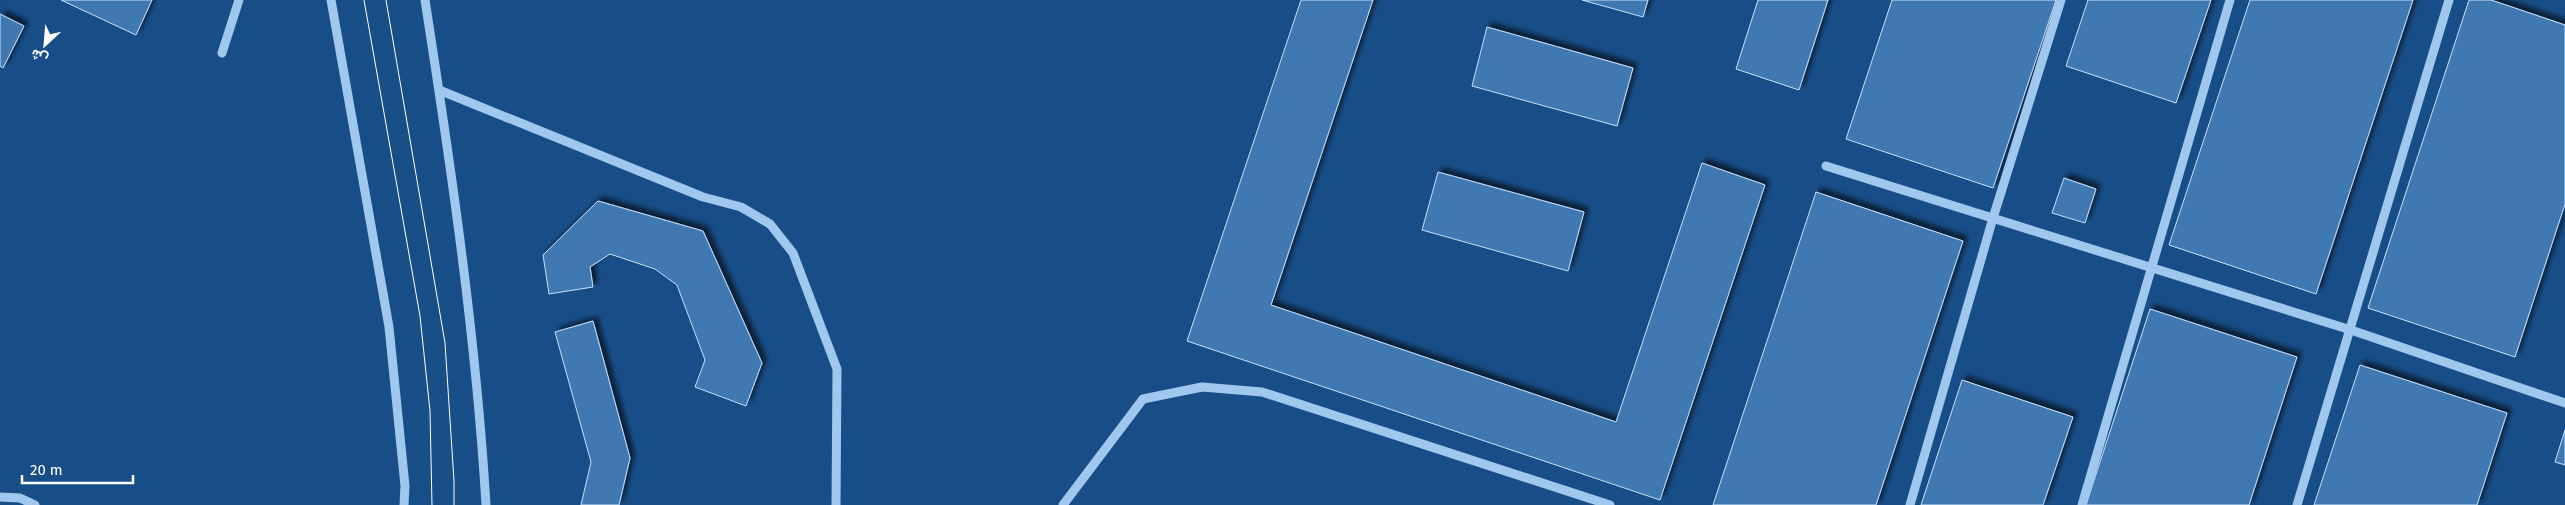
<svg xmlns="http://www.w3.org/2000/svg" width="2565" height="505" viewBox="0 0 2565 505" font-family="'Fira Sans',Vazirmatn,sans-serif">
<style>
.building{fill:#4178b2;stroke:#c6e0fa;filter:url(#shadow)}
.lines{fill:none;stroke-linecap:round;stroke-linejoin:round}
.minor{stroke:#a0c7ed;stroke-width:9}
.tram{stroke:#fff;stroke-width:1}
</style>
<defs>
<filter id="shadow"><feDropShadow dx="4.5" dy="-4.5" stdDeviation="2.5" flood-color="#0009"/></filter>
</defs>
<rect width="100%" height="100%" fill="#184e88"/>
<path class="building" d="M 61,0 L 152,0 L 136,35 Z
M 1301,0 L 1373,0 L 1271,305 L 1616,422 L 1702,163 L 1765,185 L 1660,500 L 1187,341 Z
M 1582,0 L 1648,0 L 1643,17 Z
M 1758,0 L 1828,0 L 1799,90 L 1736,69 Z
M 1892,0 L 2056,0 L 1993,188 L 1846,139 Z
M 2088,0 L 2211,0 L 2176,103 L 2066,66 Z
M 2250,0 L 2413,0 L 2316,294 L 2169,245 Z
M 2469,0 L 2491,0 L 2565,25 L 2565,204 L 2515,357 L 2368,308 Z
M 0,14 L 24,26 L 3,68 L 0,66 Z
M 1487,27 L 1633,68 L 1617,126 L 1472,86 Z
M 1438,172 L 1584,212 L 1568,271 L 1422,230 Z
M 2064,178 L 2096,189 L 2085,223 L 2052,213 Z
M 1816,192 L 1963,241 L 1876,505 L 1713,505 Z
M 598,201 L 703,231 L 762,363 L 746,406 L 695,387 L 705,360 L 677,285 L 655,269 L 610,254 L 590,267 L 593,287 L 549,294 L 543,255 Z
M 2150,309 L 2297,357 L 2249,505 L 2086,505 Z
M 593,321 L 630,458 L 619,505 L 581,505 L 591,462 L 555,332 Z
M 2360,365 L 2507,413 L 2477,505 L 2314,505 Z
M 1962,380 L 2073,417 L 2043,505 L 1921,505 Z
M 2565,430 L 2565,465 L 2555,462 Z"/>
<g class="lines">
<path class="minor" d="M 331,0 L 389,327 L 405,486 L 404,505
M 425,0 C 451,167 476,336 486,505
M 222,53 L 239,0
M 439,90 L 703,197 L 741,207 L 770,224 L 793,253 L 837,369 L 836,505
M 1826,166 L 2351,330 L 2565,403
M 0,497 L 20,498 L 35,505
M 1063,505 L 1143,399 L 1202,387 L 1262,392 L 1610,505
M 1910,505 L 1993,218 L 2061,0
M 2082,505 L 2230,0
M 2297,505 L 2449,0"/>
<path class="tram" d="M 364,0 L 420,316 L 430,411 L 432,505
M 386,0 L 445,343 L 454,481 L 454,505"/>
</g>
<g transform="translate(45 45) rotate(206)" stroke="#184e88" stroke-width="4" paint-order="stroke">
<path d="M0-4L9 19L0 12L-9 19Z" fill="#ffffff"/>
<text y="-8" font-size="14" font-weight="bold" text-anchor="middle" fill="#ffffff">ش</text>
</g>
<path d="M22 475v8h111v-8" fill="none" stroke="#ffffff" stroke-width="2.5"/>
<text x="30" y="475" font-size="15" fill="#ffffff" stroke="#184e88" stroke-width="4" paint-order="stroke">20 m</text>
</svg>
